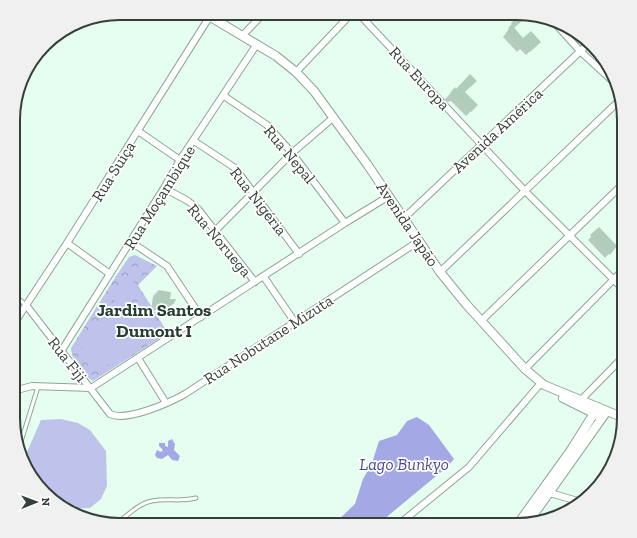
<svg xmlns="http://www.w3.org/2000/svg" width="637" height="538" viewBox="0 0 637 538" font-family="'Zilla Slab',serif">
<style>
.park{fill:url(#park-crowns)}
.pitch{fill:#bfc3eb}
.water{fill:#a4a8e4}
.shadow{fill:#0003}
.building{fill:#b0cdbb}
.lines{fill:none;stroke-linecap:round;stroke-linejoin:round}
.lane-casing{stroke:#8ba796;stroke-width:5}
.street-casing{stroke:#8ba796;stroke-width:8}
.secondary-casing{stroke:#8ba796;stroke-width:10}
.lane{stroke:#fff;stroke-width:3}
.street{stroke:#fff;stroke-width:6}
.secondary{stroke:#fff;stroke-width:8}
.labels{text-anchor:middle;stroke-width:3.5;stroke-linejoin:round;paint-order:stroke}
.street-label{font-size:16px;fill:#344038;stroke:#fff}
.water-label{font-size:17px;font-style:italic;fill:#4b4993;stroke:#fff}
.quarter-label{font-size:18px;font-weight:bold;fill:#243d2f;stroke:#fff}
.rim{fill:none;stroke:#344038;stroke-width:2}
</style>
<defs>
<pattern id="park-crowns" width="20" height="18" patternUnits="userSpaceOnUse"><rect width="20" height="18" fill="#bfc3eb"/><path d="M2 6a3 3 0 1 1 6 0M12 15a3 3 0 1 1 6 0" fill="none" stroke="#9ca0bf"/></pattern>
</defs>
<rect width="100%" height="100%" fill="#e6feef"/>
<path class="park" d="M 135,255 L 157,266 L 138,285 L 168,333 L 93,381 C 84,376 71,359 71,348 L 116,276 L 129,257 Z"/>
<path class="pitch" d="M 132,279 L 139,294 L 119,308 L 109,292 Z
M 142,298 L 162,330 L 96,372 L 78,339 Z
M 61,419 L 78,423 L 90,430 L 106,451 L 107,486 L 101,499 L 90,508 L 67,509 L 44,494 L 23,461 L 41,420 Z"/>
<path class="water" d="M 417,417 L 429,425 L 454,459 L 447,467 L 377,525 L 333,525 L 355,504 L 363,479 L 372,463 L 379,441 L 397,435 L 407,421 Z
M 172,439 L 175,444 L 174,450 L 180,456 L 178,461 L 172,460 L 168,455 L 162,459 L 157,458 L 155,455 L 157,450 L 161,452 L 163,450 L 159,446 L 159,443 L 165,443 L 165,446 L 168,447 L 168,441 Z"/>
<path class="shadow" d="M 518,17 L 513,28 L 523,40 L 539,42 L 526,55 L 520,49 L 517,52 L 503,37 L 509,29 L 508,28 Z
M 455,89 L 471,111 L 466,116 L 451,101 L 447,102 L 445,99 Z
M 599,228 L 616,246 L 605,258 L 588,240 Z
M 158,291 L 173,304 L 168,309 L 165,308 L 162,311 L 151,310 L 153,296 Z"/>
<path class="building" d="M 518,16 L 523,20 L 514,28 L 511,23 Z
M 512,25 L 523,38 L 531,31 L 541,42 L 530,52 L 524,46 L 521,49 L 506,33 Z
M 470,74 L 477,81 L 465,92 L 478,105 L 471,112 L 456,97 L 451,96 L 450,93 L 455,87 L 456,89 Z
M 599,227 L 617,246 L 610,255 L 590,235 Z
M 158,290 L 171,292 L 170,299 L 176,299 L 174,304 L 169,303 L 168,307 L 155,305 Z"/>
<g class="lines">
<g class="lane-casing">
<path id="lane" d="M 14,295 L 26,305
M 19,448 L 38,387
M 116,524 C 127,516 139,503 152,501 C 167,498 181,502 196,498"/>
</g>
<g class="street-casing">
<path id="street" d="M 358,13 L 525,191 L 624,290
M 553,21 L 580,51 L 617,85
M 243,35 L 264,13
M 296,72 L 352,13
M 224,96 L 267,125 L 292,153 L 345,223
M 138,131 L 180,160
M 194,141 L 235,168 L 299,254
M 164,188 L 188,201 L 198,209 L 255,282
M 404,218 L 590,42
M 215,231 L 292,153 L 334,117
M 131,242 L 167,266 L 201,317
M 67,243 L 110,274
M 440,272 L 621,99
M 264,277 L 294,321
M 26,305 L 110,414 C 126,422 169,403 185,394 L 419,241
M 481,321 L 624,183
M 13,325 L 67,243 L 210,16
M 62,350 L 164,188 L 180,160 L 257,44
M 138,358 L 166,403
M 525,369 L 624,269
M 91,388 L 345,223 L 389,196
M 13,391 L 32,386 L 91,388
M 581,400 L 624,356
M 550,493 L 581,502
M 398,525 L 469,467 L 541,383"/>
</g>
<g class="secondary-casing">
<path id="secondary" d="M 204,13 L 276,56 L 296,72 L 314,91 L 367,164 L 440,272 L 466,304 L 525,369 L 544,385 L 624,418
M 563,398 L 599,416
M 527,524 L 607,411
M 517,525 L 571,450 L 598,407"/>
</g>
<use href="#lane" class="lane"/>
<use href="#street" class="street"/>
<use href="#secondary" class="secondary"/>
</g>
<g class="labels">
<g class="street-label">
<text transform="translate(420 78) rotate(47)" y="6">Rua Europa</text>
<text transform="translate(497 130) rotate(-43)" y="6">Avenida América</text>
<text transform="translate(290 154) rotate(50)" y="6">Rua Nepal</text>
<text transform="translate(113 171) rotate(-58)" y="6">Rua Suiça</text>
<text transform="translate(159 197) rotate(-58)" y="6">Rua Moçambique</text>
<text transform="translate(259 201) rotate(52)" y="6">Rua Nigéria</text>
<text transform="translate(408 224) rotate(56)" y="6">Avenida Japão</text>
<text transform="translate(220 240) rotate(50)" y="6">Rua Noruega</text>
<text transform="translate(268 339) rotate(-33)" y="6">Rua Nobutane Mizuta</text>
<text transform="translate(68 359) rotate(52)" y="6">Rua Fiji</text>
</g>
<g class="water-label">
<text x="404" y="470">Lago Bunkyo</text>
</g>
<g class="quarter-label">
<text x="154" y="316">Jardim Santos<tspan x="154" dy="21">Dumont I</tspan></text>
</g>
</g>
<path d="M0 0H637V538H0ZM120 20H517A100 100 0 0 1 617 120V418A100 100 0 0 1 517 518H120A100 100 0 0 1 20 418V120A100 100 0 0 1 120 20Z" fill="#eff0ef" fill-rule="evenodd"/>
<path class="rim" d="M120 20H517A100 100 0 0 1 617 120V418A100 100 0 0 1 517 518H120A100 100 0 0 1 20 418V120A100 100 0 0 1 120 20Z"/>
<g transform="translate(36 502) rotate(89)" stroke="#ffffff" stroke-width="3" paint-order="stroke">
<path d="M0-3L7 15L0 10L-7 15Z" fill="#344038"/>
<text y="-6" font-size="11" font-weight="bold" text-anchor="middle" fill="#344038">N</text>
</g>
</svg>
